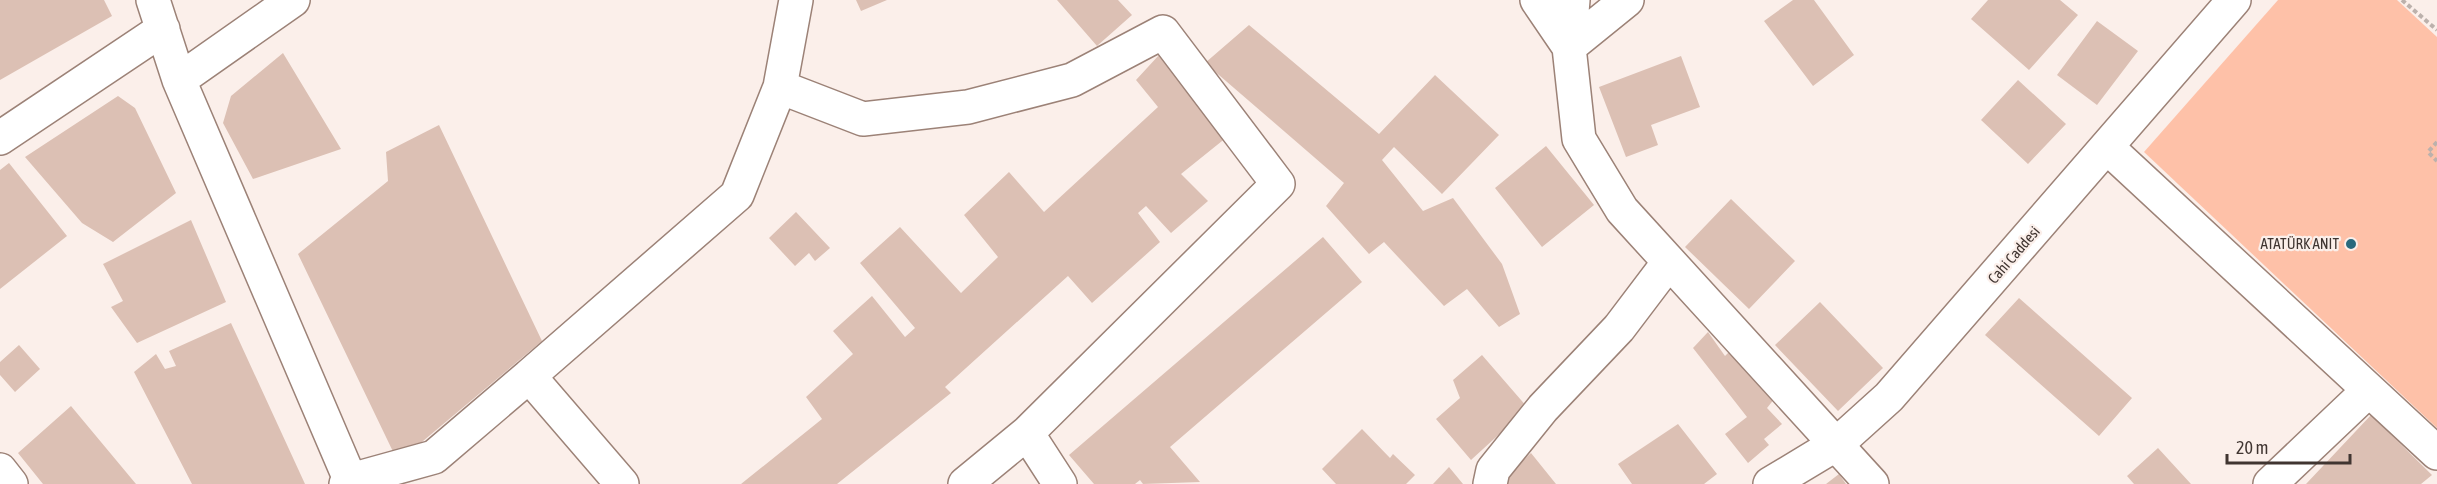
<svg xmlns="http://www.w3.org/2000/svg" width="2437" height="484" viewBox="0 0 2437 484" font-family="'Asap Condensed',sans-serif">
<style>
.green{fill:#fec1a8}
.building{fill:#dcc0b4}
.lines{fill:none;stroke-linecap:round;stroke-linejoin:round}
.minor-casing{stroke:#9c8277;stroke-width:36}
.tertiary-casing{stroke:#9c8277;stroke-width:36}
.path{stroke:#bcb1ac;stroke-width:4;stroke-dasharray:4.5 3;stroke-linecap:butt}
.minor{stroke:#fff;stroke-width:33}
.tertiary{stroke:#fff;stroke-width:33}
.poi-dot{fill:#29697d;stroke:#fbefea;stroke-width:2}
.labels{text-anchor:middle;stroke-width:4.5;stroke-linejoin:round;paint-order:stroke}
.poi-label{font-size:15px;fill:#403531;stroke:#fbefea;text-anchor:end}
.street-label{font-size:15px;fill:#403531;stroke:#fbefea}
</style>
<rect width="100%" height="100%" fill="#fbefea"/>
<path class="green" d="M 2278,0 L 2397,0 L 2437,37 L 2437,428 L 2144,152 Z"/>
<path class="building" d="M 0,0 L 104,0 L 112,16 L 0,80 Z
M 856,0 L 887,0 L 861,11 Z
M 1057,0 L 1118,0 L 1132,15 L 1097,46 Z
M 1793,0 L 1814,0 L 1854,55 L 1813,86 L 1764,21 Z
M 1988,0 L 2060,0 L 2078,15 L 2029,70 L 1971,19 Z
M 2097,21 L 2138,51 L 2097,105 L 2057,75 Z
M 1249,25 L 1379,134 L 1435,75 L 1499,135 L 1442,194 L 1394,147 L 1382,160 L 1423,211 L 1453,198 L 1502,264 L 1520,314 L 1499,327 L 1467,289 L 1444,306 L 1384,242 L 1369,254 L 1326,206 L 1344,183 L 1205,63 Z
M 283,53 L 341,149 L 253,179 L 223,123 L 231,96 Z
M 1159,55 L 1227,137 L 1181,174 L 1208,201 L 1171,233 L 1146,206 L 1138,213 L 1160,242 L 1092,303 L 1068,276 L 945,387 L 951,393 L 837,484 L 741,484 L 822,419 L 806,397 L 853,354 L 833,331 L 872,296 L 905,337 L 915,328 L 860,263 L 900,227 L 961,293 L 998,257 L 964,215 L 1009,172 L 1044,212 L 1158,107 L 1136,80 Z
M 1681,56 L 1700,107 L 1651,125 L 1658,145 L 1626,157 L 1599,87 Z
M 2018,80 L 2066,124 L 2028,164 L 1981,120 Z
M 118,96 L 135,108 L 176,193 L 113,242 L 82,223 L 25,157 Z
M 439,125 L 542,341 L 398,462 L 298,254 L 388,181 L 386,152 Z
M 1546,146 L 1594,205 L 1542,247 L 1495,188 Z
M 9,163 L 67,236 L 0,289 L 0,170 Z
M 1731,199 L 1795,261 L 1749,309 L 1685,247 Z
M 796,212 L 830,248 L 815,261 L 809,253 L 795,266 L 769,238 Z
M 191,220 L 226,302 L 137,343 L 111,307 L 123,301 L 103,264 Z
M 1323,237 L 1362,282 L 1170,447 L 1200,482 L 1143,484 L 1140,480 L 1135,484 L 1094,484 L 1069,455 Z
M 2019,298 L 2132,398 L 2099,436 L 1985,335 Z
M 1820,302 L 1883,368 L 1838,411 L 1775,345 Z
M 231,323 L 305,484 L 192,484 L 134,372 L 156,354 L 165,369 L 176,366 L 169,351 Z
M 1708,332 L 1725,356 L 1733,348 L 1775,398 L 1767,408 L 1782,424 L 1764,439 L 1769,445 L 1748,463 L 1725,434 L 1747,417 L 1693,348 Z
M 19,345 L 40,369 L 15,392 L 0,375 L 0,362 Z
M 1482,355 L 1528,408 L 1471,460 L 1436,419 L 1460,398 L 1453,380 Z
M 71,406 L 136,484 L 43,484 L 18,453 Z
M 2371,415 L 2432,475 L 2421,484 L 2306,484 Z
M 1678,424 L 1717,474 L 1704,484 L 1632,484 L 1618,464 Z
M 1362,429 L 1390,458 L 1393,454 L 1415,475 L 1406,484 L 1336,484 L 1322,469 Z
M 2158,448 L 2191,484 L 2134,484 L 2127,476 Z
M 1531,453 L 1556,484 L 1503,484 L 1505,477 Z
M 1449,467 L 1463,484 L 1433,484 Z
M 1839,474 L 1846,484 L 1826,484 Z"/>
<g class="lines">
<g class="minor-casing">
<path id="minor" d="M 153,0 L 179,80 L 352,484
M 1537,0 L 1569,47 L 1579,139 L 1622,210 L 1872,484
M 1569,47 L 1627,0
M 1569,47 L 1573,0
M 179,80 L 293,0
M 780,87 L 863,119 L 968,107 L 1072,80 L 1163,32 L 1278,184 L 1027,433 L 965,484
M 0,138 L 163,29
M 2108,148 L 2437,453
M 1027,433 L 1060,484
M 0,470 L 11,484
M 346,484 L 351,480 L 434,457 L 529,376
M 622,484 L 529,376 L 737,195 L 780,87 L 796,0
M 1490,484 L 1493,470 L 1543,408 L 1619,328 L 1669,262
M 2270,484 L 2369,390"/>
</g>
<g class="tertiary-casing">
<path id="tertiary" d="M 1770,484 L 1838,443 L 1889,397 L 2234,0"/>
</g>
<path class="path" d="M 2402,0 L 2437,30
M 2437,142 L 2428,152 L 2437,161"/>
<use href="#minor" class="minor"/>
<use href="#tertiary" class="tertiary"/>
</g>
<circle class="poi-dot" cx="2351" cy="244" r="6"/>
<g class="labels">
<g class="poi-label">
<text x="2339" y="249">ATATÜRK ANIT</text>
</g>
<g class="street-label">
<text transform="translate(2014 255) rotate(-49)" y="5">Cahi Caddesi</text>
</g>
</g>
<path d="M2227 454v9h123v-9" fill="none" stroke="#403531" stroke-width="3"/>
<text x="2236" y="454" font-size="18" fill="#403531" stroke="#fbefea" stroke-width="4.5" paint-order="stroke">20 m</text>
</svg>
